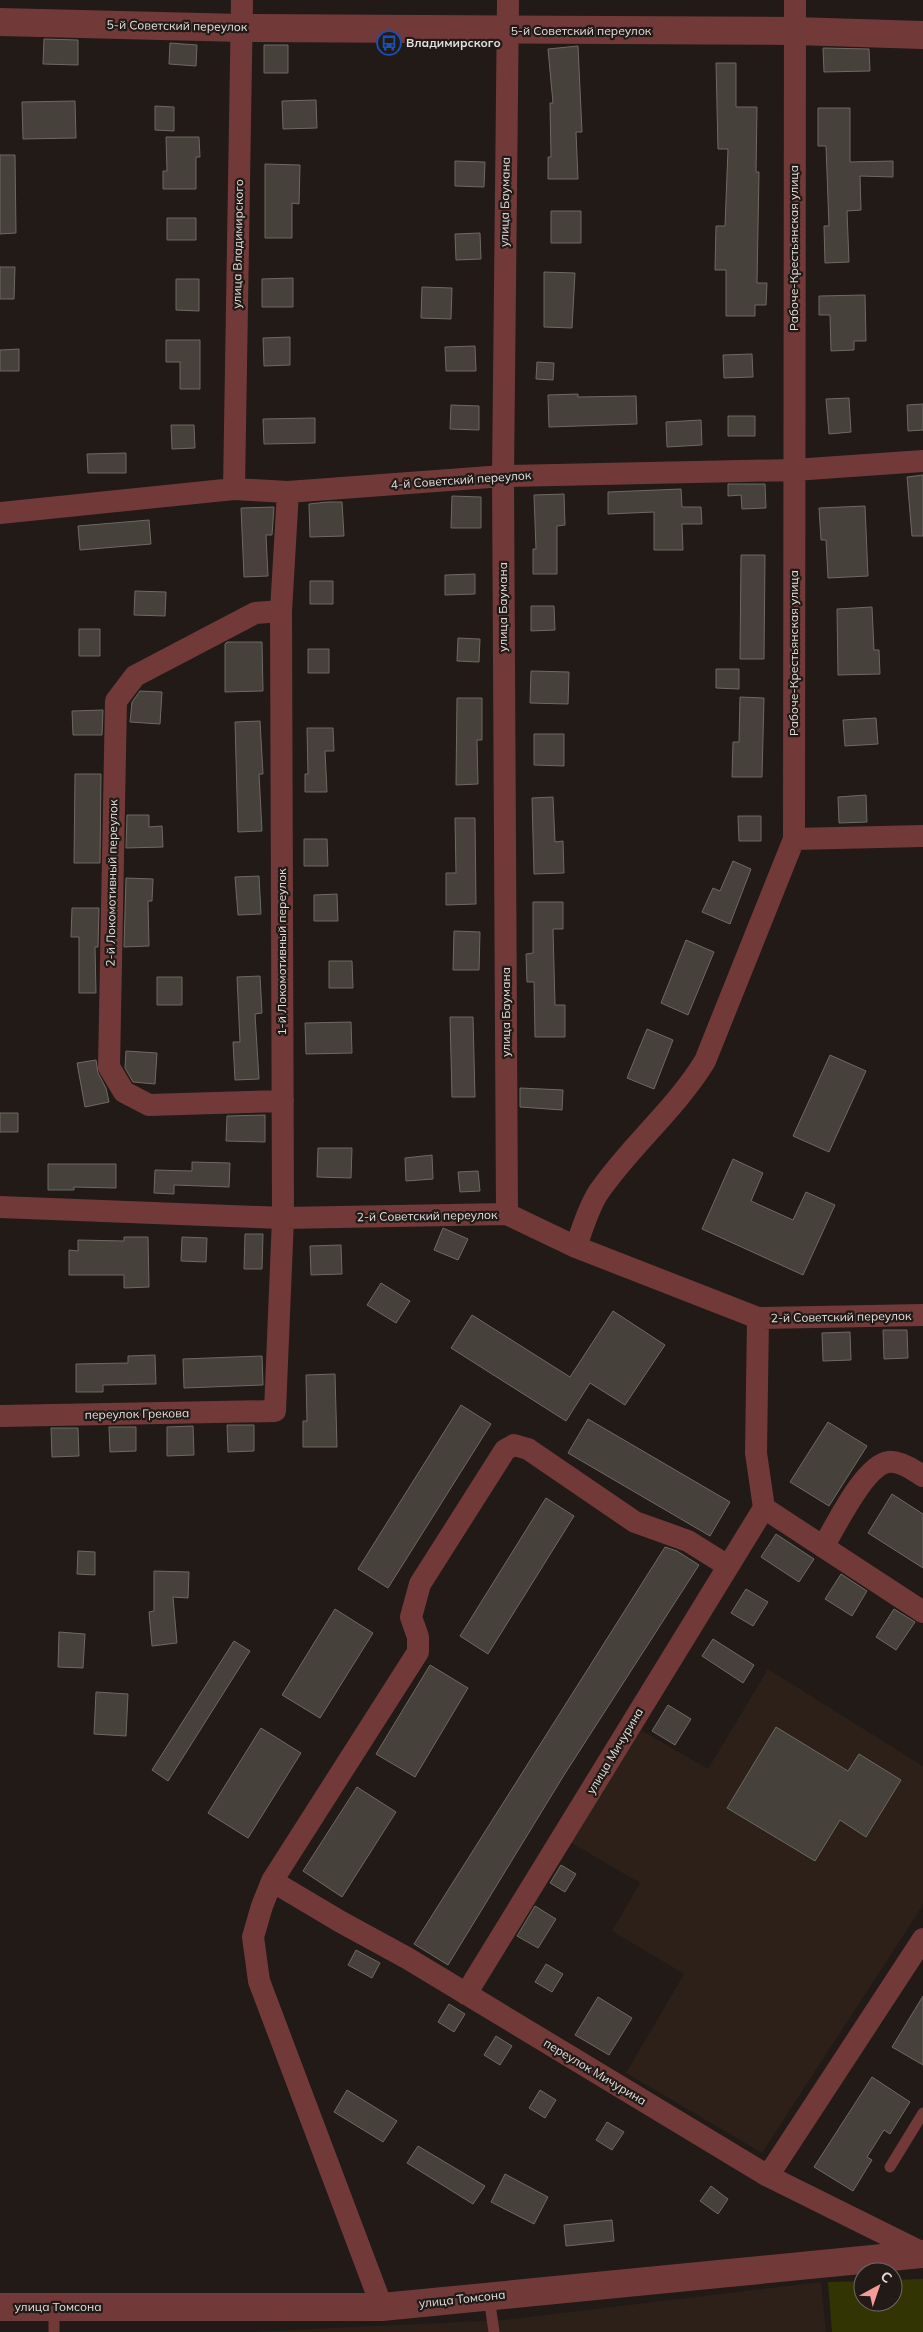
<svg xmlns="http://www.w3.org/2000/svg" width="923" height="2332" viewBox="0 0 923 2332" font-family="Mulish,sans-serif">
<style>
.built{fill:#2c2019}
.green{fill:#323404}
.building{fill:#46413b;stroke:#6e6962}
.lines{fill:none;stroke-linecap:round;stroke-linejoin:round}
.service{stroke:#723939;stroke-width:11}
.minor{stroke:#723939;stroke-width:22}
.tertiary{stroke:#723939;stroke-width:28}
.labels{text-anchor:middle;stroke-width:4.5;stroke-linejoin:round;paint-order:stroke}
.street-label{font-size:12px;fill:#e2dedb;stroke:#211a17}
.poi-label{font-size:12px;font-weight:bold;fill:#e2dedb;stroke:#211a17;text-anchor:start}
</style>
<rect width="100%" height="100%" fill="#211a17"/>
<path class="built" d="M 768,1669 L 923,1766 L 923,1905 L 762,2153 L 626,2073 L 684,1974 L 612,1931 L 640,1883 L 568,1841 L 641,1730 L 708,1769 Z
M 821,2282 L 826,2332 L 249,2332 L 504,2320 Z"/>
<path class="green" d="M 923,2279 L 923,2332 L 832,2332 L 828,2282 L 863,2281 L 863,2302 L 893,2302 L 893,2280 Z"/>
<path class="building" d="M 44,39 L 78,40 L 78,65 L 43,64 Z
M 170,43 L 197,45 L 196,66 L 169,64 Z
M 264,45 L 288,45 L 288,73 L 264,73 Z
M 578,46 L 582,132 L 576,132 L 578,179 L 548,179 L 548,157 L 551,157 L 550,103 L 553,103 L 548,49 Z
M 823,48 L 869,49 L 870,71 L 824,72 Z
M 716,63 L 736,63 L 736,107 L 757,107 L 756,172 L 759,172 L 757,283 L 767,283 L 766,305 L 755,305 L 755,316 L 726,316 L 726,270 L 715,270 L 716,226 L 725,226 L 728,149 L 718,149 Z
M 316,100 L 317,128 L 283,129 L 282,101 Z
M 75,101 L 76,138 L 23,139 L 22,102 Z
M 155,106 L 174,107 L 174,131 L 155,130 Z
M 818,108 L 850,108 L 850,162 L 893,161 L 893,177 L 860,176 L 861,210 L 847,211 L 849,262 L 825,263 L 824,226 L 829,226 L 826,146 L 818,146 Z
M 166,137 L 199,137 L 200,157 L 196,157 L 196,189 L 163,189 L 163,171 L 167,171 Z
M 0,155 L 15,155 L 16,233 L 0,234 Z
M 455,161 L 485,162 L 484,187 L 455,186 Z
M 265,164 L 300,165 L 299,204 L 292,203 L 292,238 L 265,238 Z
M 551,211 L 581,211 L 581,243 L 551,243 Z
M 167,218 L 196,218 L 196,240 L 167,240 Z
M 480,233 L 481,259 L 456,260 L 455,234 Z
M 0,267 L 15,267 L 14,299 L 0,299 Z
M 544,272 L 575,273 L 572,328 L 544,327 Z
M 293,278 L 293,307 L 262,307 L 262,279 Z
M 176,279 L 199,279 L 199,311 L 176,310 Z
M 422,287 L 452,288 L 451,319 L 421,318 Z
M 865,295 L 866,341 L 854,341 L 854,350 L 831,351 L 830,315 L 819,315 L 819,296 Z
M 290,337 L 290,365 L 264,366 L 263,338 Z
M 166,340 L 200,340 L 200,389 L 180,389 L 180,362 L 166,362 Z
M 475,346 L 476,371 L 446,371 L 445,347 Z
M 19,349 L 19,371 L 0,371 L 0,350 Z
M 752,354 L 753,377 L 724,378 L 723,355 Z
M 537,362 L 554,363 L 553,380 L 536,379 Z
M 578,394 L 578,397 L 636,396 L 637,424 L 549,427 L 548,395 Z
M 849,398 L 851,432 L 829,434 L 826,399 Z
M 923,404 L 923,430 L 908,431 L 907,405 Z
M 451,405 L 479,406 L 479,430 L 450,429 Z
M 728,416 L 755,416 L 755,436 L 728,436 Z
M 315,418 L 315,443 L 264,444 L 263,419 Z
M 701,420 L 702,445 L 667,447 L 666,422 Z
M 171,425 L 194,425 L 195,448 L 172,449 Z
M 126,453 L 126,473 L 88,473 L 87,454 Z
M 923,475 L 923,536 L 912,536 L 907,477 Z
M 728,484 L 765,484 L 766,508 L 742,509 L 741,495 L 728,496 Z
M 681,489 L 682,507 L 701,507 L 702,524 L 682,524 L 683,550 L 654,550 L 654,512 L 608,514 L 608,492 Z
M 564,494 L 565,525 L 557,526 L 557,574 L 533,574 L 533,549 L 536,549 L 534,495 Z
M 452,496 L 481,497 L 481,528 L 451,528 Z
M 328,502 L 342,502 L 344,536 L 310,537 L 309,504 Z
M 865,506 L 868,576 L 828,578 L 826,540 L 821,540 L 819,508 Z
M 274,507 L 272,535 L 266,535 L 268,576 L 244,577 L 241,508 Z
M 149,520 L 151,544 L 80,550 L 78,526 Z
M 741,555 L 765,555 L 764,659 L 740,659 Z
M 475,574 L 475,594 L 445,595 L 445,575 Z
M 310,581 L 333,581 L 333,604 L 310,604 Z
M 135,591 L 166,592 L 165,616 L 134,615 Z
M 531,606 L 554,606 L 555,630 L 531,631 Z
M 872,607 L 874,650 L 879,650 L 880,674 L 838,675 L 837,609 Z
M 79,629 L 100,629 L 100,656 L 79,656 Z
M 458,638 L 480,639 L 479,662 L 457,661 Z
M 227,642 L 262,642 L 263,691 L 225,692 L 225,644 Z
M 308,649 L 329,649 L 329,673 L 308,673 Z
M 716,669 L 739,669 L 739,689 L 716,688 Z
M 531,671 L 569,672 L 568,704 L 530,703 Z
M 140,691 L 162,692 L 160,724 L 130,722 L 132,702 Z
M 740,697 L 764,698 L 762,777 L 732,777 L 733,742 L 739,742 Z
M 457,698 L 482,698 L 482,740 L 477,740 L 478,784 L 456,785 Z
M 103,710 L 102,735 L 73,735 L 72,711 Z
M 876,718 L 878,744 L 845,746 L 843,720 Z
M 260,721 L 263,774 L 259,774 L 262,831 L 238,832 L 235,722 Z
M 307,728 L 333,728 L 334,751 L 325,751 L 327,792 L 305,792 L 305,774 L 308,774 Z
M 534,734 L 564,734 L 564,766 L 534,765 Z
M 75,774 L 101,774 L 100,863 L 74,863 Z
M 866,795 L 867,822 L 839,823 L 838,797 Z
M 553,797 L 555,842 L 563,841 L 564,873 L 534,874 L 532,798 Z
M 127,815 L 149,815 L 149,827 L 162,826 L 163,847 L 126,848 Z
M 738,816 L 761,816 L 761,841 L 739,841 Z
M 455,818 L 475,818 L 476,904 L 446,905 L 446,873 L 456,873 Z
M 304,839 L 327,839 L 328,866 L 304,866 Z
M 733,861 L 751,869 L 730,924 L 702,912 L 713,888 L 720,891 Z
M 259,876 L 261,914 L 238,915 L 235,877 Z
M 126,878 L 153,879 L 152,901 L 148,901 L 149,946 L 124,947 Z
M 337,894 L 338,921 L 314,921 L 314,895 Z
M 533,902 L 563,902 L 563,929 L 553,929 L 555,1005 L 565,1005 L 565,1037 L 535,1037 L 534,982 L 527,982 L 526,954 L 533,953 Z
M 72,908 L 99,908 L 98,947 L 95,947 L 96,993 L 79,993 L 79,937 L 71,937 Z
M 454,931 L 480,932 L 479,970 L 453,970 Z
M 686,940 L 714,952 L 688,1015 L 661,1003 Z
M 329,961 L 352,961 L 353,988 L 329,988 Z
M 260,976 L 262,1013 L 255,1014 L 259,1079 L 235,1080 L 233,1042 L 240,1042 L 237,977 Z
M 157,977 L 182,977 L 182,1005 L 157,1005 Z
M 450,1017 L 473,1017 L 475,1097 L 452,1097 Z
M 351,1022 L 352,1053 L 306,1054 L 305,1023 Z
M 647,1029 L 673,1040 L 654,1089 L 627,1078 Z
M 126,1051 L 157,1053 L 155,1084 L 133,1082 L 125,1068 Z
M 830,1055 L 866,1071 L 829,1152 L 793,1136 Z
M 96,1060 L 98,1073 L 106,1088 L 109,1102 L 85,1107 L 77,1063 Z
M 520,1088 L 563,1090 L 562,1110 L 520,1107 Z
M 0,1113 L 18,1113 L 18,1132 L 0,1132 Z
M 265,1115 L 265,1142 L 226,1141 L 227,1116 Z
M 318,1148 L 352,1148 L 351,1178 L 317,1177 Z
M 432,1155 L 433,1179 L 406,1181 L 405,1158 Z
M 733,1159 L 763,1173 L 751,1201 L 793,1220 L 806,1192 L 835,1205 L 803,1275 L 702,1229 Z
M 192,1162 L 230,1163 L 229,1187 L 174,1185 L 174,1194 L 154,1193 L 155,1170 L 192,1171 Z
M 48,1164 L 116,1164 L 116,1188 L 74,1187 L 74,1190 L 48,1190 Z
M 478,1171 L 480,1191 L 460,1192 L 458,1172 Z
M 443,1228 L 468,1239 L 458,1260 L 434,1250 Z
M 245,1234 L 263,1234 L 262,1269 L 244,1269 Z
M 124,1237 L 148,1237 L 149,1287 L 124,1288 L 124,1275 L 69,1275 L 69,1250 L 78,1251 L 78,1240 L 124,1241 Z
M 182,1237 L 207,1238 L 206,1262 L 181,1261 Z
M 341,1245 L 342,1274 L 311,1275 L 310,1246 Z
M 381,1283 L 410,1301 L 396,1323 L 367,1305 Z
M 613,1311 L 665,1345 L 625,1405 L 590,1383 L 566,1421 L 451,1348 L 472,1315 L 570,1377 Z
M 883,1330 L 907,1330 L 908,1358 L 884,1359 Z
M 850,1332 L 851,1360 L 823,1361 L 822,1333 Z
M 155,1355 L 156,1384 L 103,1385 L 103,1392 L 76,1392 L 76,1364 L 128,1363 L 128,1356 Z
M 262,1356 L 263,1385 L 184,1388 L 183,1359 Z
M 335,1374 L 337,1447 L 303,1447 L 303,1421 L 307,1421 L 306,1375 Z
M 461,1405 L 491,1424 L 388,1588 L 358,1569 Z
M 588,1419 L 730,1502 L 710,1536 L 568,1453 Z
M 828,1422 L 867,1446 L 829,1506 L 790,1482 Z
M 227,1425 L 254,1425 L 254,1451 L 228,1452 Z
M 193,1426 L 194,1455 L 167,1456 L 167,1427 Z
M 109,1427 L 136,1427 L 136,1451 L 110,1452 Z
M 51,1428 L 78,1428 L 79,1456 L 52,1457 Z
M 892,1494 L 923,1514 L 923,1568 L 868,1533 Z
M 546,1498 L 574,1516 L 488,1654 L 460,1636 Z
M 776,1534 L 814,1559 L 799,1582 L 761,1557 Z
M 665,1547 L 677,1551 L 699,1565 L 564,1775 L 448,1965 L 414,1944 Z
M 78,1551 L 95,1552 L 95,1575 L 77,1574 Z
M 154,1571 L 189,1572 L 188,1598 L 173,1597 L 177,1643 L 152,1646 L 149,1612 L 154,1611 Z
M 841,1574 L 867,1591 L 852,1616 L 825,1599 Z
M 746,1589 L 768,1602 L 753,1626 L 731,1613 Z
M 335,1609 L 373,1633 L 320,1718 L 282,1695 Z
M 894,1609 L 915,1622 L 896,1650 L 876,1637 Z
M 59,1632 L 85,1634 L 83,1668 L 58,1667 Z
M 713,1639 L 754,1665 L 743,1683 L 702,1656 Z
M 234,1641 L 250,1651 L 168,1781 L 152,1770 Z
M 430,1665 L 468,1688 L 415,1777 L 376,1754 Z
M 96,1692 L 128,1694 L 126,1736 L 94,1734 Z
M 668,1705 L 691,1719 L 675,1745 L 652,1731 Z
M 776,1727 L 848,1771 L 859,1754 L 901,1780 L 866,1837 L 840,1820 L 815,1861 L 727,1808 Z
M 261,1728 L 301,1753 L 248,1838 L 208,1813 Z
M 357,1787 L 396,1812 L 342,1897 L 303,1871 Z
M 561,1865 L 576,1874 L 565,1892 L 550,1883 Z
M 535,1906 L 556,1919 L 538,1948 L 517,1936 Z
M 356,1950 L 380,1963 L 372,1978 L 348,1965 Z
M 546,1964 L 563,1974 L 552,1992 L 535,1982 Z
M 923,1996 L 923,2065 L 892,2047 Z
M 598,1997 L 632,2018 L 609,2055 L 575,2035 Z
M 449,2004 L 465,2014 L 454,2032 L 438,2022 Z
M 496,2036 L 512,2046 L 500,2065 L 484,2055 Z
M 872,2077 L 910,2102 L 890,2134 L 884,2130 L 867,2157 L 872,2160 L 853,2191 L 814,2167 Z
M 347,2090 L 397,2121 L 383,2142 L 334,2112 Z
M 540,2090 L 556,2100 L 545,2118 L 529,2108 Z
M 607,2122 L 624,2132 L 612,2150 L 596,2140 Z
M 418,2146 L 485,2186 L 473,2204 L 407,2163 Z
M 505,2174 L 548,2197 L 534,2224 L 491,2202 Z
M 711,2186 L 728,2199 L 718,2214 L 700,2201 Z
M 612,2220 L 614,2241 L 566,2246 L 564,2225 Z"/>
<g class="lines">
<path class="service" d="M 890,2167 L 923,2113
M 489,2297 L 494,2332
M 54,2332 L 54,2307"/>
<path class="minor" d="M 234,489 L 242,0
M 0,513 L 234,489 L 288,492 L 503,476 L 794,470 L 923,461
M 281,611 L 255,613 L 135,676 L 116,701 L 109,1067 L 124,1092 L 149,1105 L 283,1101
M 794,839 L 923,836
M 0,1207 L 283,1218 L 507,1214 L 576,1247 L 758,1318 L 923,1315
M 507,1214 L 503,476 L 508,0
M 576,1247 C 582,1229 588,1209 598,1193 C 630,1146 675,1110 705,1061 L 794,839 L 795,0
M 758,1318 L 756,1453 L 764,1508 L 923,1612
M 0,1416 L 275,1411 L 283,1218 L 281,611 L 288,492
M 823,1547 C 836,1526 864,1466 888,1462 C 898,1460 914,1470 923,1476
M 272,1881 L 341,1922 L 407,1958 L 768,2176 L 923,2253
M 466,1994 L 764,1508
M 768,2176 L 923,1939
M 382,2307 L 259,1981 L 253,1937 L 262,1906 L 272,1881 L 418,1652 L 418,1637 L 411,1617 L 420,1584 L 505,1450 L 514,1445 L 528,1449 L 635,1522 L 688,1541 L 728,1566"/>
<path class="tertiary" d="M 0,22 L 242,28 L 795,31 L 923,35
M 0,2307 L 382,2307 L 923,2254"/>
</g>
<defs>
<g id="bus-ring" transform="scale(1.25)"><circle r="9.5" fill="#211a17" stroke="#1a4fb4" stroke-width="1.5"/><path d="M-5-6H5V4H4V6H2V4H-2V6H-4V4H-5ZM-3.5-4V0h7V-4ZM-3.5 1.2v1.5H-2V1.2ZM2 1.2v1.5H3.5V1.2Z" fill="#1a4fb4"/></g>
</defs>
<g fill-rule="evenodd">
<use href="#bus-ring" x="389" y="43"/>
</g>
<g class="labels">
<g class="street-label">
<text transform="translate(177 26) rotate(1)" y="4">5-й Советский переулок</text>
<text x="581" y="35">5-й Советский переулок</text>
<text transform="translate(505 202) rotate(-89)" y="4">улица Баумана</text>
<text transform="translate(238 244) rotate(-89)" y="4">улица Владимирского</text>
<text transform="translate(794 248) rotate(-90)" y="4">Рабоче-Крестьянская улица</text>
<text transform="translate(461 480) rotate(-4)" y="4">4-й Советский переулок</text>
<text transform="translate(503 607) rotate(-90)" y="4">улица Баумана</text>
<text transform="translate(794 653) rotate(-90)" y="4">Рабоче-Крестьянская улица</text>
<text transform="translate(112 883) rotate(-89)" y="4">2-й Локомотивный переулок</text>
<text transform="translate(282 952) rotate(-90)" y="4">1-й Локомотивный переулок</text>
<text transform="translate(506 1012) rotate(-90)" y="4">улица Баумана</text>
<text transform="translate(427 1216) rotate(-1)" y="4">2-й Советский переулок</text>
<text transform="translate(841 1317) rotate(-1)" y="4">2-й Советский переулок</text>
<text transform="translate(137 1414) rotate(-1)" y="4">переулок Грекова</text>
<text transform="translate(615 1751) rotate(-59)" y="4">улица Мичурина</text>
<text transform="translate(595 2072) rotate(31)" y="4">переулок Мичурина</text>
<text transform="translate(462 2299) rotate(-6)" y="4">улица Томсона</text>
<text x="58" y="2311">улица Томсона</text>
</g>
<g class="poi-label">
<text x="406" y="47">Владимирского</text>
</g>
</g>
<g transform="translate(878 2287) rotate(40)"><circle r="24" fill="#211a17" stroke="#6e6865"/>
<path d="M0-4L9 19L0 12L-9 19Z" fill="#f59b98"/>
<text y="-8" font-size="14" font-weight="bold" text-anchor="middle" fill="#e2dedb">С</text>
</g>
</svg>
